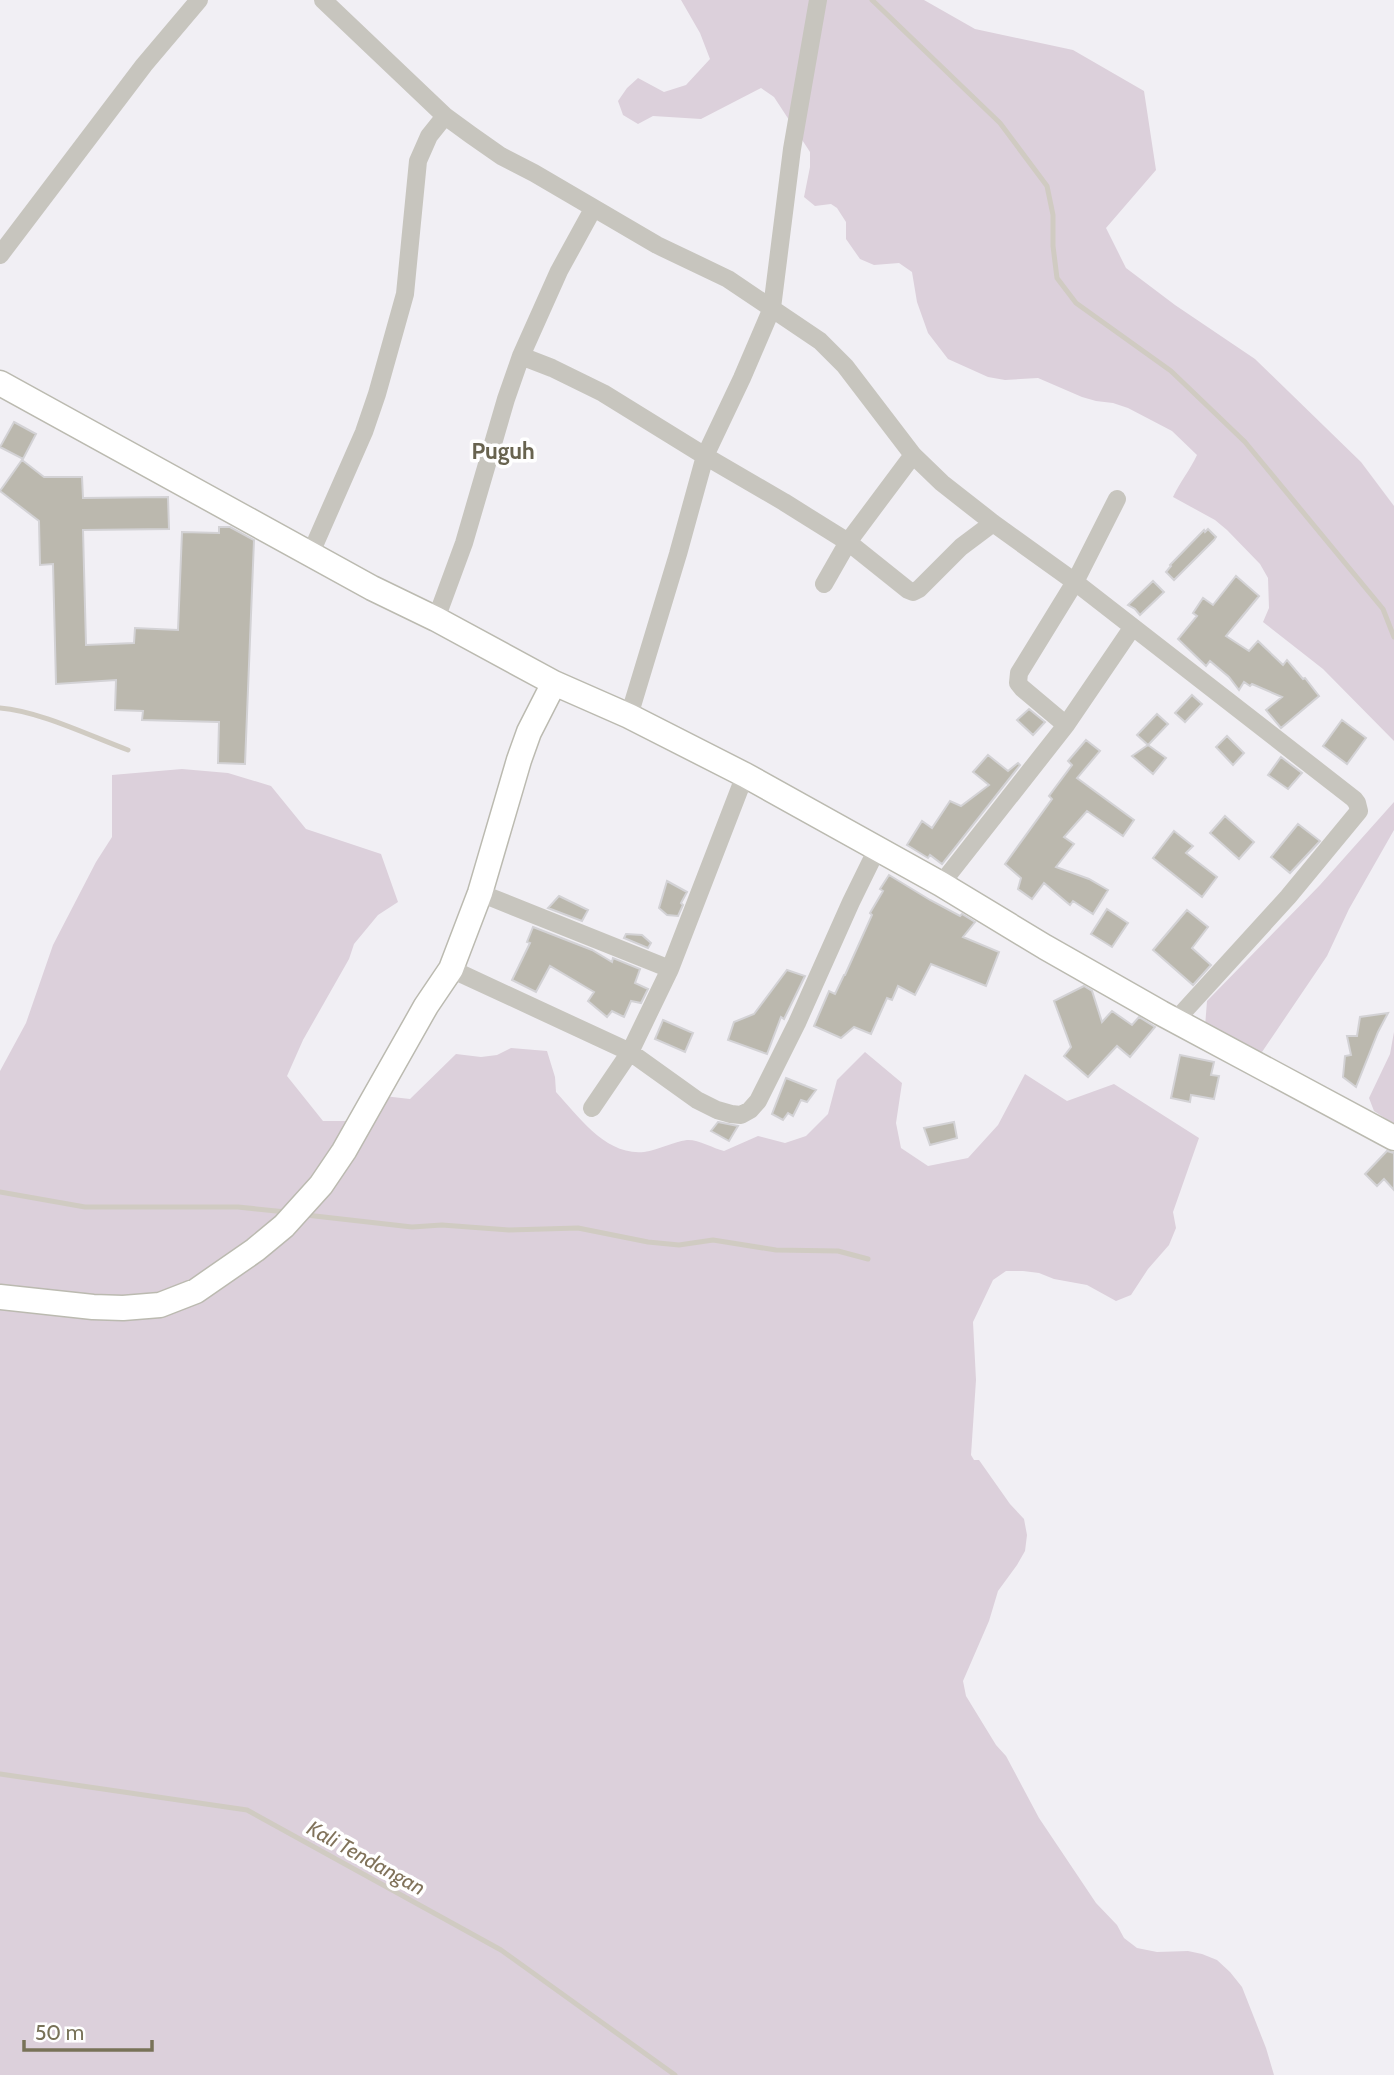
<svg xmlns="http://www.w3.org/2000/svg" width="1394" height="2075" viewBox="0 0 1394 2075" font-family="Cabin,sans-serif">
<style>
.green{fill:#dcd0db}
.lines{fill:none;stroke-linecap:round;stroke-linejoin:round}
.stream{stroke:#d0cbc2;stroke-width:5}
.building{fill:#bbb8ae;stroke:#d3d2d5;stroke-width:2}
.secondary-casing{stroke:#bbbab0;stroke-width:27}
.street{stroke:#c7c5be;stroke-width:18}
.secondary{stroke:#fff;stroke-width:24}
.labels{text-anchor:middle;stroke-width:7;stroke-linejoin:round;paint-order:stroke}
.water-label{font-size:21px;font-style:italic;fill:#81735b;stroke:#fff}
.quarter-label{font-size:23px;font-weight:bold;fill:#68634f;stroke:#fff}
</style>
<rect width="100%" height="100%" fill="#f1eff4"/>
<path class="green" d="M 681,0 L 924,0 L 975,29 L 1073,50 L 1144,91 L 1156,170 L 1106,228 L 1126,268 L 1175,305 L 1255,359 L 1361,462 L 1394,506 L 1394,741 L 1323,669 L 1263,622 L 1269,608 L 1268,578 L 1260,564 L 1227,530 L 1215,520 L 1173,497 C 1180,482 1190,470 1197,455 L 1172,431 L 1128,408 L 1113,403 L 1096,401 L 1082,397 L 1038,378 L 1005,380 L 988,377 L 948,359 L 928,333 L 917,302 L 912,272 L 899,263 L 874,265 L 860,259 L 846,239 L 846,222 L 837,208 L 831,204 L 815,206 L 804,197 L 810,167 L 810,152 L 774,97 L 761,88 L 701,119 L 653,116 L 638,124 L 623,115 L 618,101 L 627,88 L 638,78 L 664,92 L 686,85 L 710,59 L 700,33 Z
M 182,769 L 228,773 L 271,786 L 306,829 L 381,854 L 398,902 L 378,915 L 354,944 L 349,959 L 303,1040 L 287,1076 L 323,1121 L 352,1121 L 366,1094 L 410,1099 L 456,1054 L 481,1057 L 497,1055 L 511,1048 L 547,1051 L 555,1077 L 556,1092 C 578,1116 606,1156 644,1152 C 659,1150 672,1142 687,1140 C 697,1139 713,1148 724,1151 L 758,1136 L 785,1143 L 806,1136 L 828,1114 L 837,1080 L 865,1052 L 902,1083 L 896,1123 L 901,1148 L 928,1166 L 968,1158 L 998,1125 L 1025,1074 L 1067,1101 L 1114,1084 L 1199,1138 L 1173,1212 L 1176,1228 L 1169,1245 L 1148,1269 L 1131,1295 L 1116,1301 L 1087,1285 L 1054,1279 L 1039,1273 L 1023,1271 L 1006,1271 L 993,1280 L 973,1322 L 976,1380 L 971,1455 L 974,1460 L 979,1460 L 1010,1504 L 1024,1519 L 1027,1535 L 1025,1551 L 1017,1565 L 998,1591 L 989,1621 L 963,1681 L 966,1696 L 996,1745 L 1006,1756 L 1039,1818 L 1096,1903 L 1117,1925 L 1124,1938 L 1137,1948 L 1157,1952 L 1188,1951 L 1202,1954 L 1217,1960 L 1230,1972 L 1242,1987 L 1266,2048 L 1274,2075 L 0,2075 L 0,1071 L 26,1023 L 53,945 L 96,862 L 112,837 L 112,775 Z
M 1394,802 L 1394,830 L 1349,909 L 1327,956 L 1262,1052 L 1241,1050 L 1205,1027 L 1207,1001 L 1320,885 Z
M 1394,1032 L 1394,1124 L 1374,1111 L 1369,1098 L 1390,1054 Z"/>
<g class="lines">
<path class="stream" d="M 872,0 L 1000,123 L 1047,186 L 1053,215 L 1053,246 L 1057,278 L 1076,303 L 1171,371 L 1245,442 L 1383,609 L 1394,637
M 0,708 C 39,711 90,736 128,750
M 0,1192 L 85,1207 L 238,1207 L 286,1212
M 306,1215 L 412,1227 L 442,1225 L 509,1230 L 578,1228 L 648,1242 L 679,1245 L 713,1240 L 776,1250 L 838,1251 L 868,1259
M 0,1774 L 247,1810 L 501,1950 L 675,2075"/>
</g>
<path class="building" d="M 14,422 L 36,434 L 23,459 L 0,447 Z
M 22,460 L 44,477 L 82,477 L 83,498 L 168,497 L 169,529 L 83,530 L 86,645 L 134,643 L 135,628 L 178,630 L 182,532 L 219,533 L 219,527 L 230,527 L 254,540 L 245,764 L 218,763 L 219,722 L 142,720 L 143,711 L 115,710 L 116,680 L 56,684 L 53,564 L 40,565 L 39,521 L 0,491 Z
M 1208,529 L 1216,537 L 1214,540 L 1174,580 L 1166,572 L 1171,566 L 1170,565 L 1204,530 L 1205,532 Z
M 1236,576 L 1259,596 L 1226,636 L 1249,651 L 1258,641 L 1283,665 L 1287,660 L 1303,679 L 1305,678 L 1319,696 L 1281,728 L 1266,710 L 1282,697 L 1252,684 L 1250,686 L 1244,682 L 1239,690 L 1229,677 L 1210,661 L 1206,666 L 1178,639 L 1197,616 L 1193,613 L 1203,598 L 1213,605 Z
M 1153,581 L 1164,592 L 1140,615 L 1135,609 L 1128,605 Z
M 1192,695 L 1202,704 L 1185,722 L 1175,713 Z
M 1029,709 L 1045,722 L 1033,735 L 1017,720 Z
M 1157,714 L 1168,724 L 1148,745 L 1137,735 Z
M 1342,720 L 1366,738 L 1347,764 L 1323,746 Z
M 1227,736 L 1244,753 L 1233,765 L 1216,747 Z
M 1086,740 L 1100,751 L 1077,778 L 1134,820 L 1123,836 L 1087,811 L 1064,837 L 1074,844 L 1056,867 L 1089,879 L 1108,890 L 1093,914 L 1073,901 L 1070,905 L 1044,883 L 1032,899 L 1018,889 L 1021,878 L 1005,864 L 1052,799 L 1049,796 L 1072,765 L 1068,761 Z
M 1148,745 L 1166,758 L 1153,774 L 1132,756 Z
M 988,755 L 1008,771 L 1018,763 L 1020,765 L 942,864 L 930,855 L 928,858 L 907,845 L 922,821 L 932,828 L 950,801 L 961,806 L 989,785 L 973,772 Z
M 1281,757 L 1302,773 L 1288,789 L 1268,775 Z
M 1225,816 L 1254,842 L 1239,859 L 1210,833 Z
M 1298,824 L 1320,841 L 1290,873 L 1271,857 Z
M 1174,831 L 1193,846 L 1186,853 L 1217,877 L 1202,897 L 1153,858 Z
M 889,875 L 930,900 L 960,916 L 962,914 L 975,922 L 963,937 L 999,952 L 986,986 L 931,964 L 915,995 L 898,986 L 892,1000 L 887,998 L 871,1034 L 854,1027 L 841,1038 L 814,1026 L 829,991 L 835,994 L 844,975 L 845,975 L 872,915 L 870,913 L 883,891 L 880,889 Z
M 667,881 L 687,892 L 681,903 L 683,905 L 678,916 L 667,915 L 659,908 Z
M 559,896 L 588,910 L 582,921 L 548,908 Z
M 1107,909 L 1128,923 L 1112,947 L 1091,934 Z
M 1187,910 L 1208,927 L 1192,948 L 1211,965 L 1193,985 L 1153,950 Z
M 533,927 L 592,950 L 612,962 L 613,958 L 640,969 L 635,983 L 648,989 L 641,1003 L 631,1001 L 624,1017 L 612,1011 L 607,1017 L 588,1001 L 594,992 L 550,966 L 536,992 L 512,980 L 530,943 L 527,942 Z
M 626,934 L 642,935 L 651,943 L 648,948 L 624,938 Z
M 787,970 L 805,976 L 784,1019 L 781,1017 L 767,1054 L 728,1040 L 734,1022 L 754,1014 Z
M 1084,986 L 1092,991 L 1102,1022 L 1112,1011 L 1132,1025 L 1139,1017 L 1155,1027 L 1130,1057 L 1117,1046 L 1088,1077 L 1064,1056 L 1071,1047 L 1054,1001 Z
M 1388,1013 L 1378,1032 L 1356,1087 L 1343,1077 L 1345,1056 L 1351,1055 L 1347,1036 L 1357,1036 L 1360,1017 Z
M 663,1020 L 693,1033 L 685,1052 L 655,1039 Z
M 1180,1055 L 1214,1062 L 1211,1075 L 1219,1076 L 1214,1099 L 1191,1095 L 1190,1102 L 1171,1098 Z
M 786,1078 L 816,1090 L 807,1102 L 801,1100 L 793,1116 L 788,1113 L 783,1120 L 772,1114 Z
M 718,1122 L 738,1126 L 729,1141 L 711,1131 Z
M 954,1122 L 957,1138 L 930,1145 L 924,1128 Z
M 1387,1151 L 1394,1153 L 1394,1190 L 1384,1179 L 1377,1186 L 1365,1174 Z"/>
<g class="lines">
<g class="secondary-casing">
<path id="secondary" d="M 0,383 L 372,588 L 436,619 L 554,683 L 629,716 L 745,775 L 941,884 L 1045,947 L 1161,1013 L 1394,1138
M 0,1297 L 93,1307 L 123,1308 L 160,1305 L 196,1291 L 255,1250 L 284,1226 L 321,1185 L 344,1151 L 426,1006 L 451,969 L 480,893 L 519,760 L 529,732 L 554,683"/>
</g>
<path class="street" d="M 323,0 L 445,116 L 471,135 L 501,156 L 534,173 L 657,245 L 728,279 L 820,341 L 845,366 L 913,455 L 942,483 L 993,523 L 1075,582 L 1354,799 L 1357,803 L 1359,811 L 1288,897 L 1175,1021
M 0,255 L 144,65 L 199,0
M 521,356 L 552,368 L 603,393 L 705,456 L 784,502 L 848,542 L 908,590 L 913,592 L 919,589 L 961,547 L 993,523
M 310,555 L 364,432 L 377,394 L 405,294 L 418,161 L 429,136 L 445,116
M 824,584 L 848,542 L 913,455
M 436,619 L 464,543 L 506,399 L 521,356 L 559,271 L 593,209
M 629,716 L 678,554 L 705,456 L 742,378 L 772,308 L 792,149 L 818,0
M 1066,725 L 1022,688 L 1018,683 L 1019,673 L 1075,582 L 1117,499
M 941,884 L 1066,725 L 1132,628
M 480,893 L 670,969
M 451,969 L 630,1052 L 697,1100 L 717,1110 L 731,1114 L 741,1115 L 750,1110 L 758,1101 L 797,1023 L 851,902 L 877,849
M 592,1108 L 630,1052 L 670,969 L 745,775"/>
<use href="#secondary" class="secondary"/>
</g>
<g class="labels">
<g class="water-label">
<text transform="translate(366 1858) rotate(29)" y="7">Kali Tendangan</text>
</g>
<g class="quarter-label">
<text x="503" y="459">Puguh</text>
</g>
</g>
<path d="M24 2040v10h128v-10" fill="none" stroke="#787258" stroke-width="3.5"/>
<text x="35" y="2040" font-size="21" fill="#787258" stroke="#ffffff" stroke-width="5" paint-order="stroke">50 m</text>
</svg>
